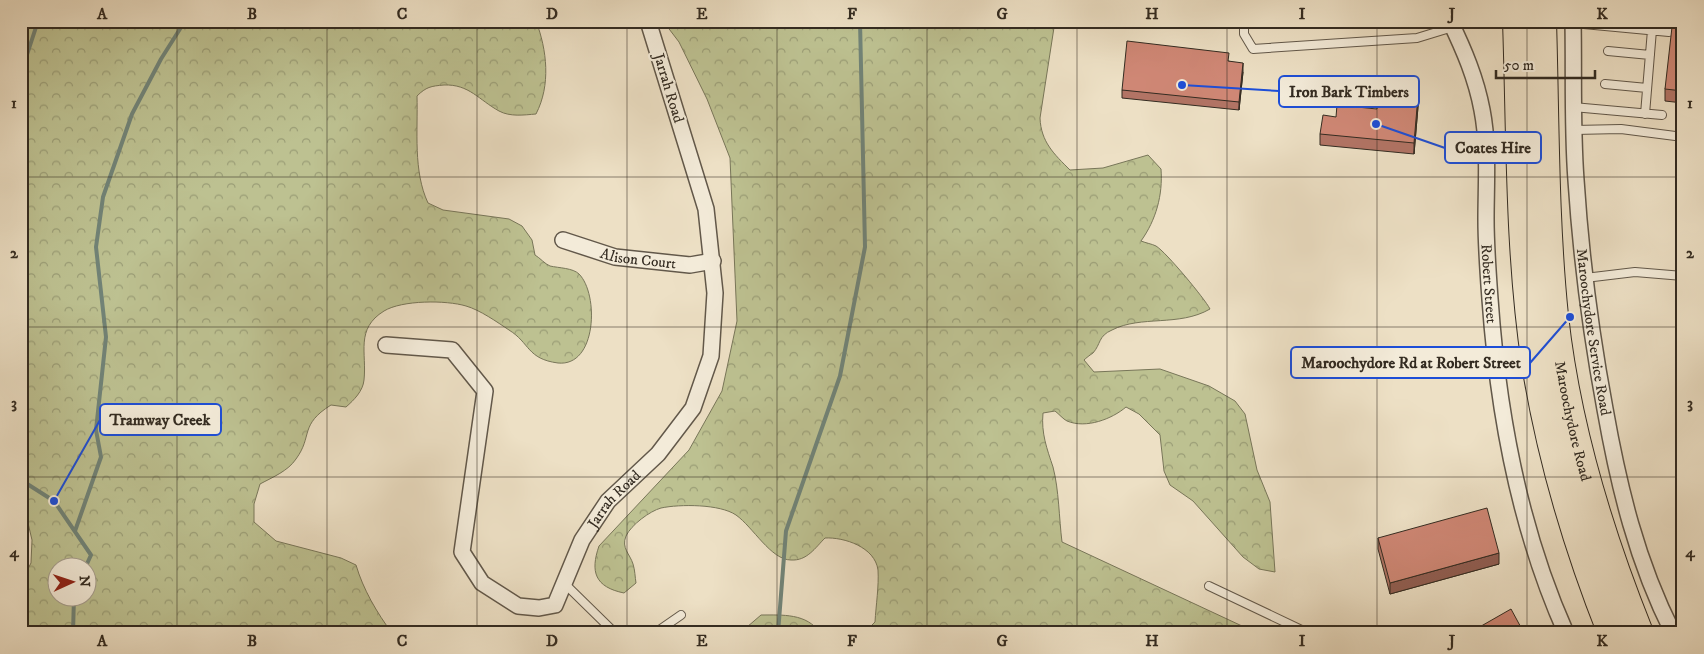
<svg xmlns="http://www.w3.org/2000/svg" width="1704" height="654" viewBox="0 0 1704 654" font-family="'IM FELL DW Pica',serif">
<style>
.forest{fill:url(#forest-crowns);stroke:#787659;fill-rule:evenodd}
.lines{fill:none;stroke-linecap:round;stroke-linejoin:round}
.stream{stroke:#718377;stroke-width:4}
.lane-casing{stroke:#62584a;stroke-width:10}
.street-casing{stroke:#62584a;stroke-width:18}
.highway-casing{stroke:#332b21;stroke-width:30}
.lane{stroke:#f3ebd9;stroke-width:8}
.street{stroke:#f3ebd9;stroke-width:15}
.highway{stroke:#ede0c5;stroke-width:28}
.wall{fill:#b27465;stroke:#332b21}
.shaded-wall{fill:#915e52;stroke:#332b21}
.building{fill:#cf8775;stroke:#332b21}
.grid{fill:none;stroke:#332b21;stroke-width:1;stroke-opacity:0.55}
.labels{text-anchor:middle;stroke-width:4.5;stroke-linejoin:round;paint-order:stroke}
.street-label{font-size:15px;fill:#332b21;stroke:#f3ebd9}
.leader{fill:none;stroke:#1d4ed8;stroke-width:2}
.callout-dot{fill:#1d4ed8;stroke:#f3ebd9;stroke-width:2}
.callout{fill:#f3ebd9;stroke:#1d4ed8;stroke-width:2}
.callout-label{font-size:16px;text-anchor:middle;font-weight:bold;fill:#332b21}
.neatline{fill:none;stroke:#332b21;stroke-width:2}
.grid-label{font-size:16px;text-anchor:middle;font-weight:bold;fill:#332b21}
</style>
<defs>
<pattern id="forest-crowns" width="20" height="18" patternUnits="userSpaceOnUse" patternTransform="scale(1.25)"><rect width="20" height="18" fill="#bdc191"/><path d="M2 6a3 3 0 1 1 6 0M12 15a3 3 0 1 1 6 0" fill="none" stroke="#9a9d76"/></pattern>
</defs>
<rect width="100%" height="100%" fill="#ede0c5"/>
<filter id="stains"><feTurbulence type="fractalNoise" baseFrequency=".004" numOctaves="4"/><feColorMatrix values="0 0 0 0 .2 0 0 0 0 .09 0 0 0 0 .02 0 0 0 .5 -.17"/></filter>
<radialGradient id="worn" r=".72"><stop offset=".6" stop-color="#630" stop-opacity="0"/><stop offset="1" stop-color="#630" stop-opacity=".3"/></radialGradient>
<path class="forest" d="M 21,21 L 536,21 C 547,50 551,85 536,114 C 524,115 510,117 499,111 C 479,100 469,84 444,85 C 431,86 426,87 417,96 C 418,131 413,171 428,203 L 443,210 L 509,219 L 522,226 L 532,240 L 535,255 C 540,258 545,264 550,266 C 559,268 573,268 579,274 C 599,294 597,367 558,363 C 527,359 530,343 509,330 C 497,322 480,310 466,306 C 446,300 402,300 384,311 C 355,329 367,353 364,380 C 363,391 354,400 346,407 L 331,405 C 299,425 313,436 296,459 C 288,471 273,477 260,484 L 254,504 L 254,522 L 276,541 L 341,558 L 356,565 C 363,589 377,613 392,633 L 21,633 L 21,582 L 31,563 L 32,540 L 28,523 L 21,520 ZM 58,566 L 88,566 L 88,596 L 58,596 Z
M 663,21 L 1055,21 L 1040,118 C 1041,142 1054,154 1070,170 L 1103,168 L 1148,155 L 1161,169 C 1163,195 1156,220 1141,241 C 1146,243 1152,244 1156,246 C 1166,252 1205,299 1210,309 C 1179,327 1141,315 1112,330 C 1098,336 1101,344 1093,353 C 1090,355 1086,358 1084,360 L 1094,372 L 1160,369 L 1209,386 L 1235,401 L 1245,414 L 1257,470 L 1270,502 L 1275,572 L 1259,569 L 1243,557 L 1193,501 L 1170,485 L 1164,471 L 1160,435 L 1139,414 L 1126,407 C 1112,419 1086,429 1067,421 C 1063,419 1059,414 1055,411 L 1043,413 C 1041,433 1047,449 1053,467 C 1059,490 1059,518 1062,542 L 1257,633 L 864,633 L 875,622 C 876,605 879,586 878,570 C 875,547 844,537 825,538 C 815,548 807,561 791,560 C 771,560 753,527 736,515 C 720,504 680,504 661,508 C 650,511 631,525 626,536 C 621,548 630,554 633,564 C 635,570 635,577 636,583 L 624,593 C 595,587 590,572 599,546 L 689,450 L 722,391 L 737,321 L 730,158 L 707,99 L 679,42 Z
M 761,615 C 782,615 807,613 820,633 L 740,633 Z"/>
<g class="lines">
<path class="stream" d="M 21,73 L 38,21
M 21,480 L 54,501 L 91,555 L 86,566
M 75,531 L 101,457 L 96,430 L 106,337 L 96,247 L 103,197 L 132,114 L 161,59 L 185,21
M 73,633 L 74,596
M 778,633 L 786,531 L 840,376 L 865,247 L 860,21"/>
<g class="lane-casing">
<path id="lane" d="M 1244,21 L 1244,34 L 1253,49 L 1417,38 L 1453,27
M 1573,23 L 1669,32
M 1608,51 L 1650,55
M 1605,84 L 1647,88
M 1573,107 L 1662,115
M 1645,114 L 1652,30
M 1574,130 L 1621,129 L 1683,137
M 1585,278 L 1635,272 L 1683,276
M 565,584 L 615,633
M 1209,586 L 1308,633
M 655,633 L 681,615"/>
</g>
<g class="street-casing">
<g id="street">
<path id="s1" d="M 1450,21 C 1464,50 1476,78 1482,110 C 1489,146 1486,183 1486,219 C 1486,246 1488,272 1490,299 C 1498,413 1519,528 1566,633"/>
<path id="s2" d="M 1573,21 C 1574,74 1572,127 1576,180 C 1581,257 1591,334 1605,409 C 1619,488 1637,562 1673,633"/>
<path id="s3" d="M 563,240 L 615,257 L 690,265 L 713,261"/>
<path id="s4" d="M 386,345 L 452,350 L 485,391 L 462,552 L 482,583 L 518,606 L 539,608 L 555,605 L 582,540 L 608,501 L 658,454 L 693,408 L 711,356 L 715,293 L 706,209 L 648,21"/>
</g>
</g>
<g class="highway-casing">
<g id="highway">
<path d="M 1517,21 C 1521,135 1519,251 1536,364 C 1551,457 1577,545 1612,633"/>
<path id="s5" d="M 1542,21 C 1545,119 1544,218 1554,316 C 1566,426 1598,531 1639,633"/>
</g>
</g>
<use href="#lane" class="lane"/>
<use href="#street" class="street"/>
<use href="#highway" class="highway"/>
</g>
<path class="wall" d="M 1683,28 L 1683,103 L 1665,101 L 1665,89 Z
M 1229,61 L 1243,72 L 1239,110 L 1122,98 L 1122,90 Z
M 1419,95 L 1414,154 L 1320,145 L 1320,134 L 1336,117 L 1377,109 Z
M 1378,538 L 1499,564 L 1390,594 L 1378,549 Z"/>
<path class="shaded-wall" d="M 1243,63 L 1243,72 L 1239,110 L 1239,102 Z
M 1419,84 L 1419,95 L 1414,154 L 1414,143 Z
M 1499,553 L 1499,564 L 1390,594 L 1390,583 Z"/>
<path class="building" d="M 1672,27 L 1683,28 L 1683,91 L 1665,89 Z
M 1127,41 L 1229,53 L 1228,61 L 1243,63 L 1239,102 L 1122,90 Z
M 1379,80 L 1419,84 L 1414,143 L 1320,134 L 1323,115 L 1336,117 L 1337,105 L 1377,109 Z
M 1487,508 L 1499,553 L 1390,583 L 1378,538 Z
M 1511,609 L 1524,633 L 1469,633 Z"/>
<path class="grid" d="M 177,21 L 177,633M 327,21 L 327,633M 477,21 L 477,633M 627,21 L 627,633M 777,21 L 777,633M 927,21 L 927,633M 1077,21 L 1077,633M 1227,21 L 1227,633M 1377,21 L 1377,633M 1527,21 L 1527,633M 21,177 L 1683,177M 21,327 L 1683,327M 21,477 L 1683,477"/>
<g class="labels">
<g class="street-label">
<text transform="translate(669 88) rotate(73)" y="5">Jarrah Road</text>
<text dy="5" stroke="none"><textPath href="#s3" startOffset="78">Alison Court</textPath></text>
<text dy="5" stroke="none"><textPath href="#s1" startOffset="269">Robert Street</textPath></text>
<text dy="5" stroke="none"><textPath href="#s2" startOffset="312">Maroochydore Service Road</textPath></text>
<text dy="5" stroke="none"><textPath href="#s5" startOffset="402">Maroochydore Road</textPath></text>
<text dy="5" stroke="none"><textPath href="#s4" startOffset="521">Jarrah Road</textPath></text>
</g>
</g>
<path class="leader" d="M1182 85L1279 91M1376 124L1445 148M1570 317L1530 363M54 501L100 420"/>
<g class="callout-dot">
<circle cx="1182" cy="85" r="5"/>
<circle cx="1376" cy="124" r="5"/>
<circle cx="1570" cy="317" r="5"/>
<circle cx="54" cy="501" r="5"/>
</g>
<g class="callout">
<rect x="1279" y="76" width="140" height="31" rx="5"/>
<rect x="1445" y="132" width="96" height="31" rx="5"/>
<rect x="1291" y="347" width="239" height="31" rx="5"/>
<rect x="100" y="404" width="121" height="31" rx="5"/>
</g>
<g class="callout-label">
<text x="1349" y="97">Iron Bark Timbers</text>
<text x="1493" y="153">Coates Hire</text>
<text x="1411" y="368">Maroochydore Rd at Robert Street</text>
<text x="160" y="425">Tramway Creek</text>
</g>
<rect width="1704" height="654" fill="none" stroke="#ede0c5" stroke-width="55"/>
<g transform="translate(72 582) rotate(87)"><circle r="24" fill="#f3ebd9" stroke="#a69e8f"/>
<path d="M0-4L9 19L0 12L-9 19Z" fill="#8f2418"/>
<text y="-8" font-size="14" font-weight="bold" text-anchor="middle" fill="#332b21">N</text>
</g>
<path d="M1496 70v8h99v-8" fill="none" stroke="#332b21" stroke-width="2.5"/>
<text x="1504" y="70" font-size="15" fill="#332b21" stroke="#f3ebd9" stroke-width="4" paint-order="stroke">50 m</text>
<rect x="28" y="28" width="1648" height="598" class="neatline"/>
<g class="grid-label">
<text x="102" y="19">A</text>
<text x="252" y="19">B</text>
<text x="402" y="19">C</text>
<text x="552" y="19">D</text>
<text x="702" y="19">E</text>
<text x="852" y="19">F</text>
<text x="1002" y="19">G</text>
<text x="1152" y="19">H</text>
<text x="1302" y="19">I</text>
<text x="1452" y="19">J</text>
<text x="1602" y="19">K</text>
<text x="14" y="108">1</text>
<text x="1690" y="108">1</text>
<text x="14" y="258">2</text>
<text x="1690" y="258">2</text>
<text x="14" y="408">3</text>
<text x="1690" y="408">3</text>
<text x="14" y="557">4</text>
<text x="1690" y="557">4</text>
<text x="102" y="646">A</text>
<text x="252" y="646">B</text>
<text x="402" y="646">C</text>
<text x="552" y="646">D</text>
<text x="702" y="646">E</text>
<text x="852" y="646">F</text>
<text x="1002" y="646">G</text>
<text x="1152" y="646">H</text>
<text x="1302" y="646">I</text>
<text x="1452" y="646">J</text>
<text x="1602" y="646">K</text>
</g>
<rect width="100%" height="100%" filter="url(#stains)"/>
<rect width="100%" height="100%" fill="url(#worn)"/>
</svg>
